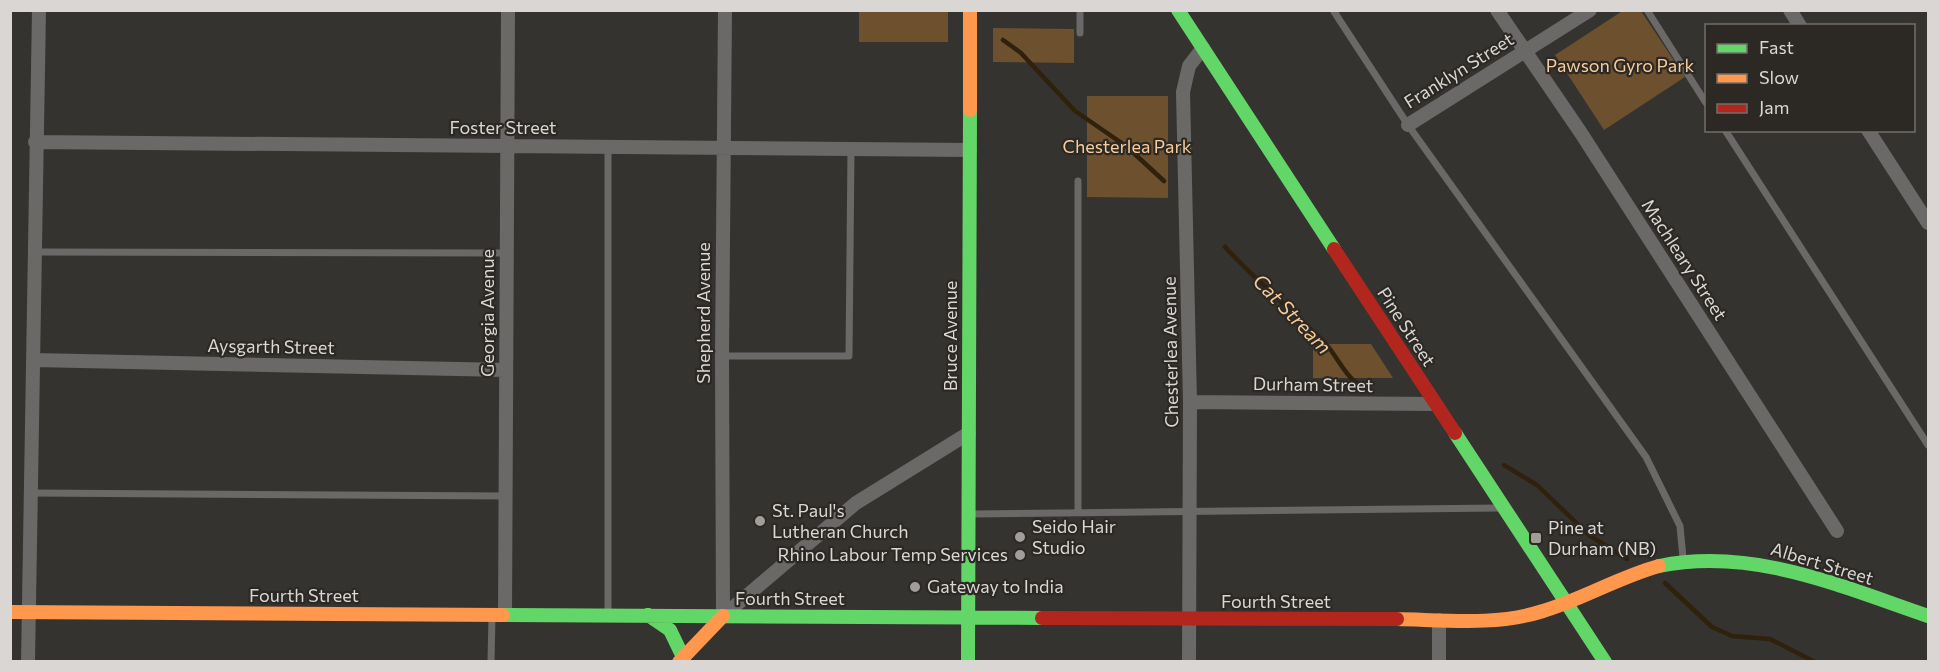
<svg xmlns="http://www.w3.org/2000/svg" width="1939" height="672" viewBox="0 0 1939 672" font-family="Commissioner,sans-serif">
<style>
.green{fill:#6d502d}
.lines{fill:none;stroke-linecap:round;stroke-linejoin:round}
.stream{stroke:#30210d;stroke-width:4.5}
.lane{stroke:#6b6967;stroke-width:7}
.street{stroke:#6b6967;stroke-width:14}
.fast{stroke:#63d668;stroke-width:14}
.slow{stroke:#ff974d;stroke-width:14}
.jam{stroke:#b3261e;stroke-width:14}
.poi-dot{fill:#a09d9b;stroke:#2c2925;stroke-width:2}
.labels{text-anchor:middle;stroke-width:4.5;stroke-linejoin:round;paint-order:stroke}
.park-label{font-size:18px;fill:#f8cc9b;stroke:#2c2925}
.street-label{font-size:18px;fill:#d9d6d4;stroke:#2c2925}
.poi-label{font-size:18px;fill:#d9d6d4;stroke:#2c2925;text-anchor:start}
.water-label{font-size:20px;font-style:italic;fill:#f6c998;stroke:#2c2925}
</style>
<rect width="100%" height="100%" fill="#353330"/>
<path class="green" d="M 1624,10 L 1641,11 L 1685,77 L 1604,130 L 1555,55 Z
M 859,11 L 948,11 L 948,42 L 859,42 Z
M 993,28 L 1074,29 L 1074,63 L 993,62 Z
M 1087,96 L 1168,96 L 1168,198 L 1087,197 Z
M 1313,344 L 1371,344 L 1393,378 L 1313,378 Z"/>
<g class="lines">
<path class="stream" d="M 1003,40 L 1021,53 L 1075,111 L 1126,146 L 1164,181
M 1225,247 C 1256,281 1292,310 1325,343 C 1337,356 1342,371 1356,383
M 1504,465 L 1537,485 L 1589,535 L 1627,559
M 1665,583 L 1712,627 L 1732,636 L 1770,639 L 1815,662"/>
<path class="lane" d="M 1333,10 L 1408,125 L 1646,457 L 1680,526 L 1683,558
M 1647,10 L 1706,103
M 1080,33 L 1080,10
M 1725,130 L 1928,445
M 35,252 L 507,253
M 722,356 L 849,356 L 851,149
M 32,493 L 506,496
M 1078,513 L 1078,181
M 972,514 L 1500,508
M 608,613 L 608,147
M 491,662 L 492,616"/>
<path class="street" d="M 1497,10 L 1581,133 L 1837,531
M 1790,10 L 1800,26
M 1408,125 L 1590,10
M 1868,130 L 1928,223
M 35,142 L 970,150
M 34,360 L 506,370
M 1190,402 L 1435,404
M 505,615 L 508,10
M 723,616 L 722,356 L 725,10
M 723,616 L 856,503 L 969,433
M 1439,620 L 1439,662
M 28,662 L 39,10
M 1189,662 L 1190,402 L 1183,92 L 1189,66 L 1203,48"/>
<path class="fast" d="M 1178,10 L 1334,249
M 1455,433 L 1605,662
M 1659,566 C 1753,547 1840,586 1928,616
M 503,615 L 1042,618
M 648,615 L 670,630 L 683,657
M 968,662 L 970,110"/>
<path class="slow" d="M 970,110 L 970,10
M 10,612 L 503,615
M 1397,619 C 1445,620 1497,626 1543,611 C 1583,599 1619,577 1659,566
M 679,662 L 723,616"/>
<path class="jam" d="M 1334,249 L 1455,433
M 1042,618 L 1397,619"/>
</g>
<g class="poi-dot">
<circle cx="760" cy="521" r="6"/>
<circle cx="1020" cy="537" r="6"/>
<rect x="1530" y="532" width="12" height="12" rx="3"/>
<circle cx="1020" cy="555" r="6"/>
<circle cx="915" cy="587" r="6"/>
</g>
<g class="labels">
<g class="park-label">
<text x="1620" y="72">Pawson Gyro Park</text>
<text x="1127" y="153">Chesterlea Park</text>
</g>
<g class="street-label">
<text transform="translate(1459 71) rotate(-32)" y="6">Franklyn Street</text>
<text x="503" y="134">Foster Street</text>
<text transform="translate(1684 260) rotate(57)" y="6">Machleary Street</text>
<text transform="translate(488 313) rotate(-90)" y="6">Georgia Avenue</text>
<text transform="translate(704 313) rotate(-90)" y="6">Shepherd Avenue</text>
<text transform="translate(1406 327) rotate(57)" y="6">Pine Street</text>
<text transform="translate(951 336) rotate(-90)" y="6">Bruce Avenue</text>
<text transform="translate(271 347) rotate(1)" y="6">Aysgarth Street</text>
<text transform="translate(1171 352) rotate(-91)" y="6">Chesterlea Avenue</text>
<text transform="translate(1313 385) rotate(1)" y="6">Durham Street</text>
<text transform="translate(1822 564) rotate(17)" y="6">Albert Street</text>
<text x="304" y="602">Fourth Street</text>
<text x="790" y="605">Fourth Street</text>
<text x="1276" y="608">Fourth Street</text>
</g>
<g class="poi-label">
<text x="772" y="517">St. Paul's<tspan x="772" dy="21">Lutheran Church</tspan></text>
<text x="1032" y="533">Seido Hair<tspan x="1032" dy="21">Studio</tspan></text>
<text x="1548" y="534">Pine at<tspan x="1548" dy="21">Durham (NB)</tspan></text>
<text x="1008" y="561" text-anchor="end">Rhino Labour Temp Services</text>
<text x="927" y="593">Gateway to India</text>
</g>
<g class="water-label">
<text transform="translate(1292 314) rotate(46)" y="7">Cat Stream</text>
</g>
</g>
<rect width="1939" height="672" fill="none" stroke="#d9d6d4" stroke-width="24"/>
<rect x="1705" y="24" width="210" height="108" fill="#2c2925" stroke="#716e6b" stroke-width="1.5"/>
<rect x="1717" y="44" width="30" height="9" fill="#63d668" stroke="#716e6b" stroke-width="1.5"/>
<text x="1759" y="54" font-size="18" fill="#d9d6d4">Fast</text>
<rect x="1717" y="74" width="30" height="9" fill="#ff974d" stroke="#716e6b" stroke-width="1.5"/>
<text x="1759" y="84" font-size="18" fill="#d9d6d4">Slow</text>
<rect x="1717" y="104" width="30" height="9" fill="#b3261e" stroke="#716e6b" stroke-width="1.5"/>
<text x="1759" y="114" font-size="18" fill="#d9d6d4">Jam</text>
</svg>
